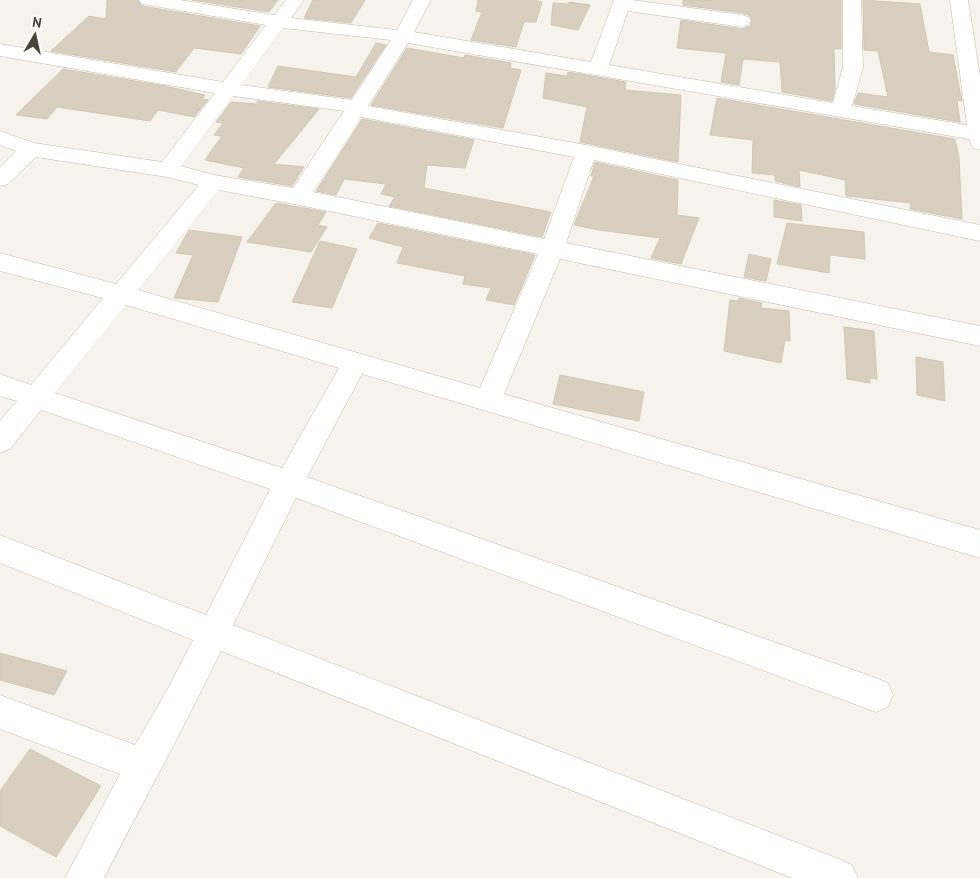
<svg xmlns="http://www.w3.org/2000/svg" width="980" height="878" viewBox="0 0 980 878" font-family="'PT Sans',sans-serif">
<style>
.building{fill:#d8cfc1;stroke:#d3c7b4}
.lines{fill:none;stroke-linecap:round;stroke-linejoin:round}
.minor-casing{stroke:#c2bbae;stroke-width:1}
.minor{fill:#fff;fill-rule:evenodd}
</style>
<rect width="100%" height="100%" fill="#f6f3ec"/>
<path class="building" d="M 107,0 L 137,0 L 142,6 L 260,26 L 241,54 L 194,48 L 176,72 L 51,51 L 89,16 L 106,19 Z
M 192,0 L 278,0 L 269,12 Z
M 313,0 L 365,0 L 351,23 L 304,18 Z
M 478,0 L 533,0 L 542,2 L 536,22 L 524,22 L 516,47 L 471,40 L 482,12 L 476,11 Z
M 683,0 L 841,0 L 841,49 L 834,49 L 835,89 L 832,101 L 782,92 L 780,62 L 743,59 L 739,85 L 721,82 L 726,53 L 677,48 L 681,20 L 742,29 L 750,26 L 752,20 L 749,15 L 742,13 L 683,5 Z
M 863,0 L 920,4 L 929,52 L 953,55 L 962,101 L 957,100 L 960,122 L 854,104 L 858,93 L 888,97 L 878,51 L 864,50 Z
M 569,2 L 590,5 L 578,30 L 551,25 L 553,3 L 568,4 Z
M 376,43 L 386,45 L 351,98 L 268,87 L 278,66 L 356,77 Z
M 407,48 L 464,58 L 465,55 L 511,63 L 510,68 L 521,70 L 503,128 L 371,105 Z
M 63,69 L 165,86 L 205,95 L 202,99 L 208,100 L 194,117 L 158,110 L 150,121 L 57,107 L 47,119 L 16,115 Z
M 568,72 L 626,82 L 625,90 L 681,95 L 678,162 L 580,142 L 587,107 L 543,98 L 546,73 L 567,76 Z
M 717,98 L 955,139 L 959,158 L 962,219 L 910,209 L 911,203 L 846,196 L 845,180 L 799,170 L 800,187 L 775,181 L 775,175 L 752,173 L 753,140 L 710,135 Z
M 258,101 L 319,109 L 274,164 L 304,167 L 292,186 L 238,177 L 244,168 L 205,160 L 222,136 L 214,135 L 223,123 L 216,122 L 231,102 L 256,104 Z
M 362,119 L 474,140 L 465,168 L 427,165 L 424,188 L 551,212 L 542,237 L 389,206 L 395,197 L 381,194 L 386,184 L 344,179 L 336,195 L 316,191 Z
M 595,162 L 678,180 L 677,215 L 699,218 L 681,264 L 651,258 L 660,238 L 599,230 L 574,225 L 594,176 L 591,176 Z
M 774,200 L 801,205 L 802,221 L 774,217 Z
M 276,203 L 326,212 L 318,225 L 327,227 L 311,252 L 247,242 Z
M 378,223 L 535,255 L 514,305 L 486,300 L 491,288 L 463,284 L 465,276 L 397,263 L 403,247 L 369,238 Z
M 787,223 L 864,232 L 865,259 L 830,255 L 829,273 L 777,264 Z
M 189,230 L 242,237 L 218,302 L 174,298 L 193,255 L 176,253 Z
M 320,241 L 357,249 L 332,308 L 292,302 Z
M 749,254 L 771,259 L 766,281 L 744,277 Z
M 739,298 L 762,303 L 761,308 L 789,311 L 790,341 L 785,340 L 781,363 L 724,351 L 730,300 L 738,301 Z
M 844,327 L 874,331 L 877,379 L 870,378 L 870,383 L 847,379 Z
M 916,357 L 943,362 L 945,401 L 917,395 Z
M 560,375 L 644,392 L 639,421 L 553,404 Z
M 0,653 L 67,671 L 54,695 L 0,680 Z
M 30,749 L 101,786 L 56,857 L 0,826 L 0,791 Z"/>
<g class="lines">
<g class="minor-casing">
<path id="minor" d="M 139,0 L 180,0 L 274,15 L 286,0 L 304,0 L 291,18 L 397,30 L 413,0 L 431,0 L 414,32 L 591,62 L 614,0 L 632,0 L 742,15 L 748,17 L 751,21 L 748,25 L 742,27 L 628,11 L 609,65 L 833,103 L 843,67 L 843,0 L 861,0 L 863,67 L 852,106 L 967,125 L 950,0 L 968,0 L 980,76 L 980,150 L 973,148 L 969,139 L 408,43 L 368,106 L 586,145 L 980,225 L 980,241 L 594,160 L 566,243 L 980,326 L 980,346 L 560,259 L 504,394 L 980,530 L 980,558 L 362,374 L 307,477 L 876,678 L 888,683 L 893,695 L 888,707 L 876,712 L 296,498 L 233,625 L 839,859 L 852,865 L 858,878 L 792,878 L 221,651 C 184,728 143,802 104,878 L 65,878 L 120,774 L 0,729 L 0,695 L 135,745 L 166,692 L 193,640 L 0,563 L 0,535 L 206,615 L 270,489 L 41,410 L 10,449 L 0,453 L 0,421 L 17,401 L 0,396 L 0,374 L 31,385 L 103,298 L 0,271 L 0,253 L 116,284 L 199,185 L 167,177 L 36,157 L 8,184 L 0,186 L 0,167 L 16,151 L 0,145 L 0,131 L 34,143 L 162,162 L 215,93 L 0,56 L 0,44 L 223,82 L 266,25 L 148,5 L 142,4 ZM 283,28 L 391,40 L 352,100 L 241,85 ZM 233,96 L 344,111 L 293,188 L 214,175 L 181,166 ZM 361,117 L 574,157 L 544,239 L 313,192 ZM 219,190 L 299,205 L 538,254 L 480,388 L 138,290 ZM 126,305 L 339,368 L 282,468 L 55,393 Z"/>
</g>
<use href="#minor" class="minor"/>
</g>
<g transform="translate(35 35) rotate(9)" stroke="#ffffff" stroke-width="4" paint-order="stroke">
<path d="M0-4L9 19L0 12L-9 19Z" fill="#4b4439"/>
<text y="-8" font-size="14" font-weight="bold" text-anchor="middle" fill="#4b4439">N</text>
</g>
</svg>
